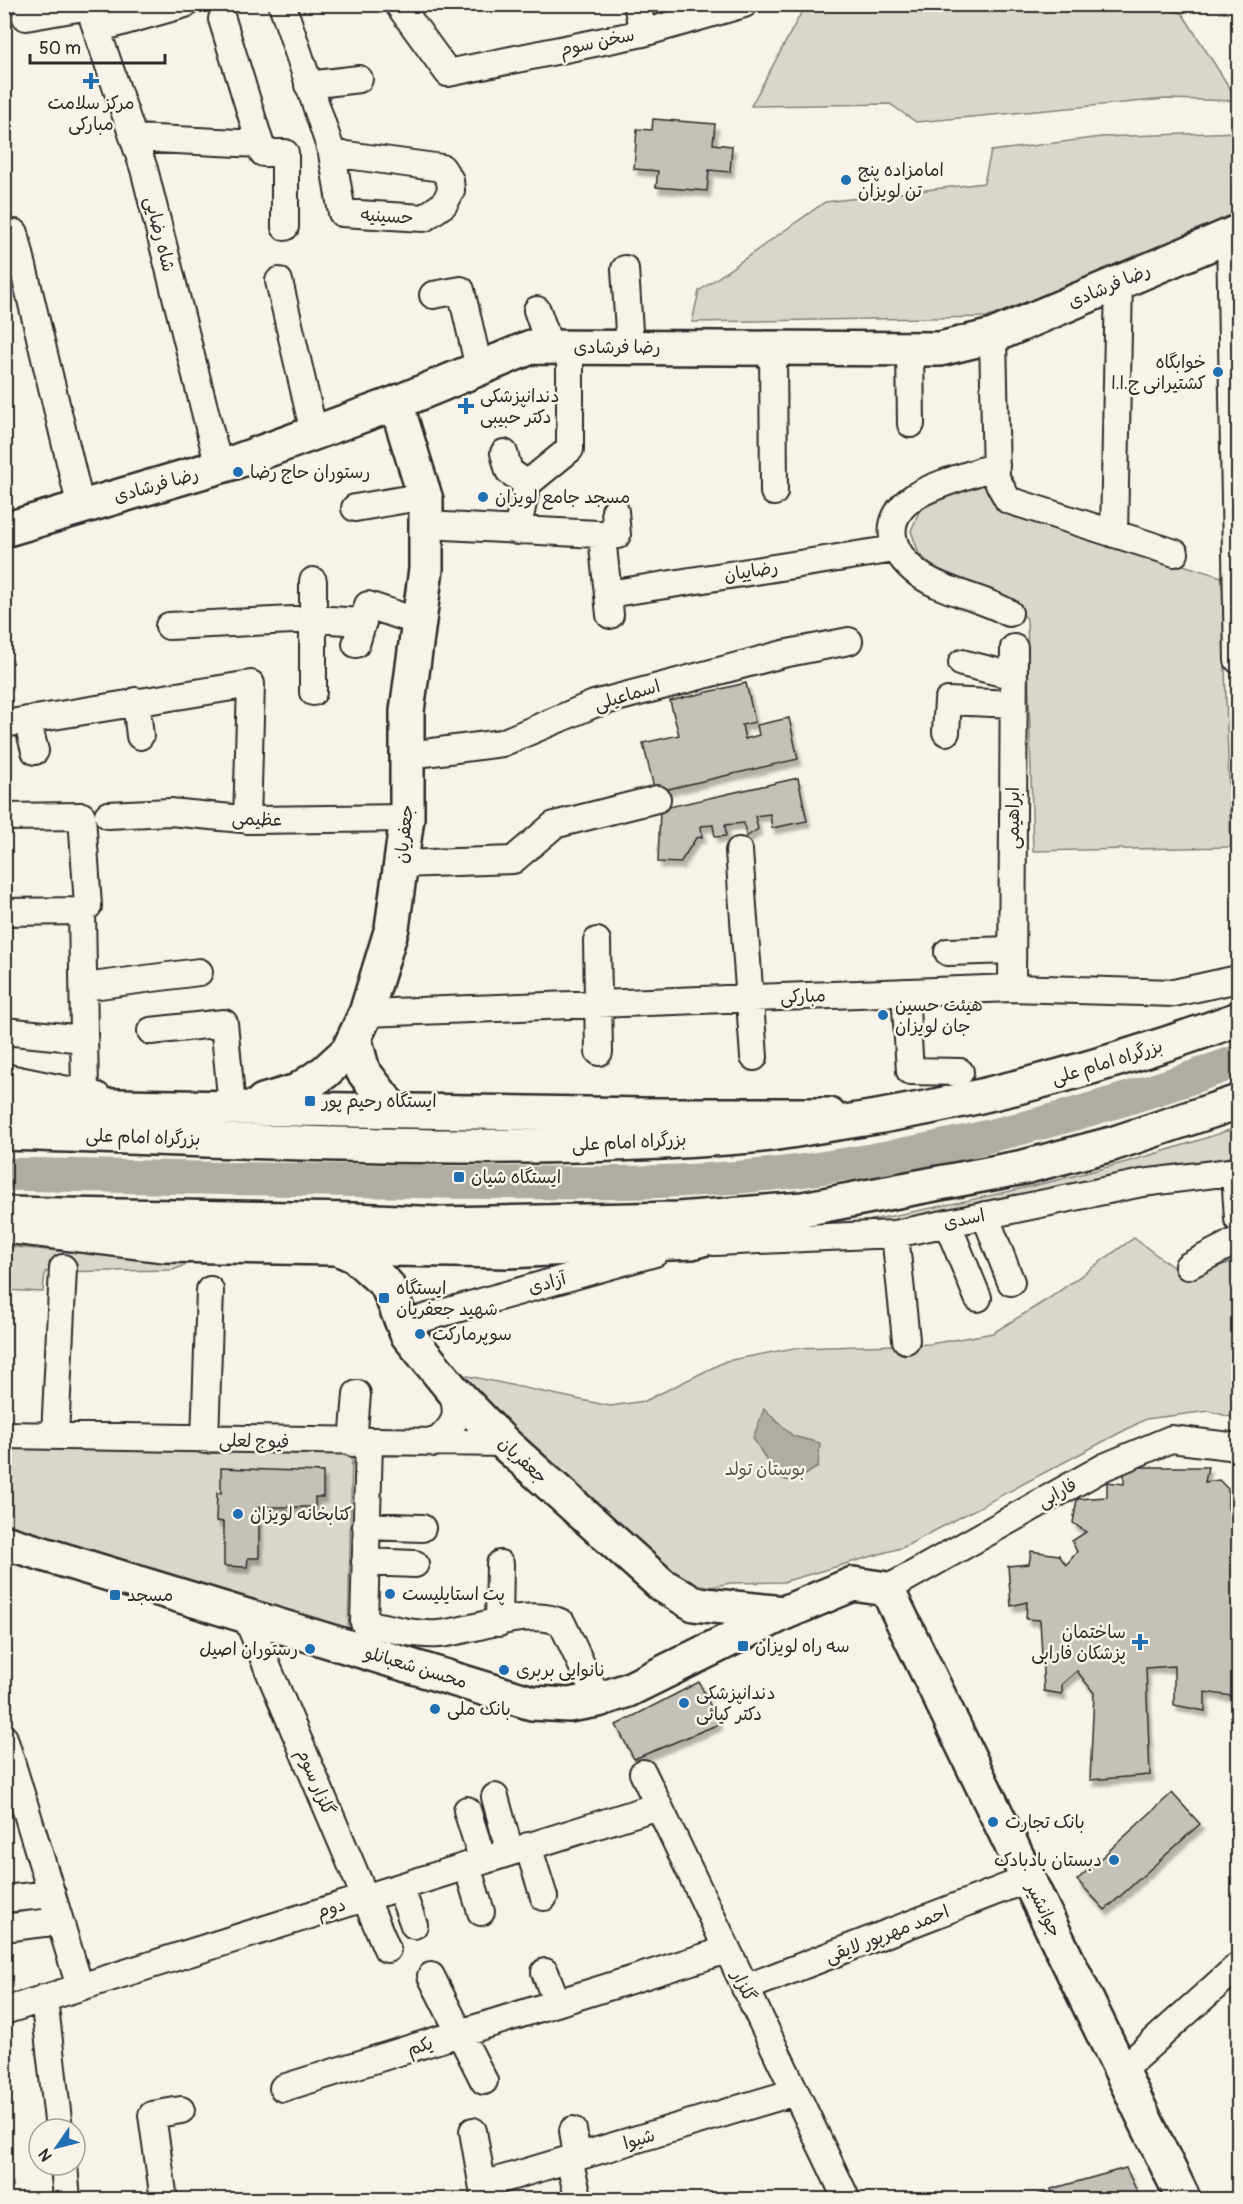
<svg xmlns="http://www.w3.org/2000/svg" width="1243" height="2204" viewBox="0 0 1243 2204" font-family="Pangolin,'Playpen Sans Arabic',sans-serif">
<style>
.green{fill:#dad6cc;stroke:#82807c;stroke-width:1.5}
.water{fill:#afaca4;stroke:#7a7874;stroke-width:1.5}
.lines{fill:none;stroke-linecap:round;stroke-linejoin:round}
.river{stroke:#afaca4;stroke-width:33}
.building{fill:#c4c1b9;stroke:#2b2b2b;stroke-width:1.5;filter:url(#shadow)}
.minor-casing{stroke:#2b2b2b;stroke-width:30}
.major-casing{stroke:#2b2b2b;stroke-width:38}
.highway-casing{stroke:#2b2b2b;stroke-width:38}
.minor{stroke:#f7f3e8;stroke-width:26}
.major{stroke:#f7f3e8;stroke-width:33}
.highway{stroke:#f7f3e8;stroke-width:33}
.poi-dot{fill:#1f6fb2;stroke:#f7f3e8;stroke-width:2}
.labels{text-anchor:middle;stroke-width:5;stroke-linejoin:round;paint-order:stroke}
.street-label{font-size:18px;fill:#2b2b2b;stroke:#f7f3e8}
.poi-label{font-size:18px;fill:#2b2b2b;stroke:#f7f3e8;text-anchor:start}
.park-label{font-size:18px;fill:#575653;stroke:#f7f3e8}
</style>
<defs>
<filter id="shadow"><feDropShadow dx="3.5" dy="6" stdDeviation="1.5" flood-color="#0004"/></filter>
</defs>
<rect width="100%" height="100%" fill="#f7f3e8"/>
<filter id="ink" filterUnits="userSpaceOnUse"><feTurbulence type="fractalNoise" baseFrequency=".0167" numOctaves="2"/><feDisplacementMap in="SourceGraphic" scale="12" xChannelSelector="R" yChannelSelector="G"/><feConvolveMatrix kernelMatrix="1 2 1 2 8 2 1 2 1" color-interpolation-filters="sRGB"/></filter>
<g filter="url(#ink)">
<path class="green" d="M 806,4 L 1149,5 L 1182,13 L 1238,101 L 1166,99 L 916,122 L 890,104 L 751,106 Z
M 1238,132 L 1238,217 L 989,317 L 692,322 L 699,291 L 825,202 L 984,183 L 991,151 L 1101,137 Z
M 983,481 L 992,498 L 1005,510 L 1222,577 L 1231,847 L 1033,851 L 1027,619 L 1014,604 L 938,571 L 919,554 L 911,531 L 921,507 Z
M 1238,1127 L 1238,1159 L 877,1227 L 871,1220 C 995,1196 1119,1169 1238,1127 Z
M 1134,1238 L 1186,1277 L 1238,1260 L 1238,1419 L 1209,1411 L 1146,1419 L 904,1547 L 783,1582 L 730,1583 L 712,1587 L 690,1583 L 669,1574 L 454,1373 L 610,1406 L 645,1401 L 726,1361 L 794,1348 L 930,1344 L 993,1333 L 1048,1299 Z
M 4,1246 L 190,1263 L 173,1270 L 45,1272 L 43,1292 L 5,1290 Z
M 4,1449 L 352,1454 L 348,1635 L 5,1530 Z"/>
<path class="water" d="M 764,1409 L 793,1436 L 820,1443 L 818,1467 L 793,1482 L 777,1477 L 753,1438 Z"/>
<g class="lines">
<path class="river" d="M 4,1174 C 151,1177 297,1180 444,1182 C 565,1183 687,1186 807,1170 C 953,1150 1100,1112 1238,1061"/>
</g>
<path class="building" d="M 655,4 L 666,4 L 670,15 L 659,18 Z
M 653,119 L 715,124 L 713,144 L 732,146 L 730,172 L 709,170 L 707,191 L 656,187 L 658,171 L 634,169 L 637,129 L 652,130 Z
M 746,683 L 755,722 L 742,725 L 745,739 L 759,735 L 757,725 L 789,718 L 798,759 L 655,792 L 643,743 L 679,735 L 670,701 Z
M 798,778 L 807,821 L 772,828 L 770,814 L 755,816 L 758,829 L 746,837 L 744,823 L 725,825 L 726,836 L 715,837 L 713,825 L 701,826 L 702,837 L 696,838 L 680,863 L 658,862 L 660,809 Z
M 1124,1467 L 1208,1467 L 1205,1482 L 1219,1480 L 1228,1489 L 1228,1509 L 1238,1513 L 1238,1664 L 1233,1672 L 1238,1678 L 1238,1697 L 1205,1692 L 1205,1711 L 1174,1705 L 1174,1666 L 1146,1668 L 1150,1775 L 1090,1780 L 1094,1693 L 1077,1671 L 1062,1684 L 1062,1694 L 1044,1691 L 1040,1620 L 1026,1619 L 1027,1602 L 1011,1606 L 1008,1566 L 1029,1564 L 1031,1551 L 1059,1555 L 1066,1565 L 1077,1552 L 1072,1541 L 1086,1532 L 1073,1523 L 1077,1499 L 1107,1497 L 1107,1482 L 1124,1484 Z
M 221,1468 L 323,1472 L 323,1497 L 315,1497 L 315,1507 L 259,1507 L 259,1558 L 248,1558 L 247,1567 L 224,1566 L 224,1522 L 216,1521 L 217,1493 L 221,1493 Z
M 699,1682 L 719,1724 L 634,1759 L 616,1725 Z
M 1172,1793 L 1200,1824 L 1105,1910 L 1077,1880 Z
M 1126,2168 L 1141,2200 L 1054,2200 L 1051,2189 Z
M 1046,2193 L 1048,2200 L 1017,2200 Z"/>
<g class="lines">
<g class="minor-casing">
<path id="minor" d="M 88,4 L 144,169 L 219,467
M 282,4 L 332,153 L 342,213 L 424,218 L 444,204 L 451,191 L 450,180 L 442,168 L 332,153
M 398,4 L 448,73 L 643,33 L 744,4
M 637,4 L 643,33
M 26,17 L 89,6
M 222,19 L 263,153 L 285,153 L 285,227
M 97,29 L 185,4
M 308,85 L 359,79
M 134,138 L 260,144
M 15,233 L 81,508
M 1230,235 L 1238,660
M 625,269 L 630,347
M 279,281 L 314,433
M 433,295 L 461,290 L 479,368
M 537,310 L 550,347
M 993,336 L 996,478 L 1008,500 L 1175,553
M 773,348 L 774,492
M 910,349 L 911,424
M 504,453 L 509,471 L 527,484
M 996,466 C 973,474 933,484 914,497 C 879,520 891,554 920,575 C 947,593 981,597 1009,613
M 355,508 L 425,496
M 426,525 L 617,535 L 615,511
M 517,531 L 527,484 L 570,449 L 570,347
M 1114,534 L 1119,281
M 602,536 L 610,615
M 608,594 L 895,549
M 169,626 L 313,619 L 363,622
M 356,644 L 368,605 L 419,622
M 962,663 L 1014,676
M 313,692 L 313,581
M 136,701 L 140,736
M 27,720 L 35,751
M 4,724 L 251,684 L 247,820
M 946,732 L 948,701 L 1013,704
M 409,755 L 502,743 L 594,704 L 783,654 L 849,641
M 108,815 L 170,812 L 252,820 L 407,818
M 4,817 L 82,816 L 88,906 L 82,911 L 85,1093
M 739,851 L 754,1057
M 401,864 L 513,860 L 554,825 L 657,799
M 4,912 L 82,911
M 597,941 L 599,1052
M 948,952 L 1012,950
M 84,987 L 199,972
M 1012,988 L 1014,648
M 905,992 L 910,1071 L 960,1072
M 366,1013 L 1012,988 L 1174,993 L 1238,979
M 4,1031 L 84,1039
M 151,1031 L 224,1023 L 232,1107
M 4,1077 L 97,1096
M 1235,1172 L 1238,1219
M 985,1215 L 1011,1282
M 947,1223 L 978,1298
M 895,1234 L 906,1340
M 714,1242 L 895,1234 L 1142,1183 L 1238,1171
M 1188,1266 L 1238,1240
M 403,1324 L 655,1253
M 4,1435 L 504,1443
M 55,1436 L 63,1268
M 205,1440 L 210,1290
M 353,1443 L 357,1394
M 369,1443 L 364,1623 C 387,1627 415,1636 438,1634 C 473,1631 531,1606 562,1623 L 598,1700
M 435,1443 C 457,1424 460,1416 451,1388
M 366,1526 L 422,1528
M 365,1562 L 415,1564
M 887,1589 L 1104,1467 L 1171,1439 L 1238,1447
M 245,1614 L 387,1949
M 499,1623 L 500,1564
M 4,1738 L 80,1987
M 643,1773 L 847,2200
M 495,1797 L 510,1852
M 467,1810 L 483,1861
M 528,1846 L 544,1897
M 467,1866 L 481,1912
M 400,1887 L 414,1925
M 4,1899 L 52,1894
M 4,1928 L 59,1921
M 545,1972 L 557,2003
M 431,1976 L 484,2081
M 745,1988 L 1028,1879
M 44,1998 L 59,2129
M 4,2011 L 658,1806
M 1122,2070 L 1238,1966
M 283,2088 L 727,1950
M 573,2130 L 577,2157
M 473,2131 L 485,2200
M 569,2160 L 577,2192
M 64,2165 L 67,2200
M 483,2185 L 795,2092
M 164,2200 L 152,2115 L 181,2110"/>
</g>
<g class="major-casing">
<path id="major" d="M 4,530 L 235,462 L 396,403 L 531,347 L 940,349 L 993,336 L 1238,232
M 355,1041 L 363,1071 L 393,1110
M 263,1101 L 297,1091 L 325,1072 L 348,1051 L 366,1013 L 392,928 L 407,818 L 407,711 L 426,569 L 426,500 L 396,403
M 4,1104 L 643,1115 L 829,1115
M 6,1226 L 164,1245 L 508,1251 L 692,1242 L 772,1219
M 337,1248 L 355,1256 L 387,1285 L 407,1334 L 451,1388 L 504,1443 L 662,1585 L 694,1604 L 784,1613
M 4,1542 L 532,1703 L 569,1705 L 598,1700 L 628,1690 L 784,1613 L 853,1584 L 887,1589 L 1184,2200"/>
</g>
<g class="highway-casing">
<path id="highway" d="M 4,1133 C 253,1140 504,1157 751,1136 C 778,1134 805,1128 832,1124 C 972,1104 1106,1067 1238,1019
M 4,1214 L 354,1220 L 441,1224 L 678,1219 L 803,1209 L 1024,1167 L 1112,1144 L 1238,1102"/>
</g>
<use href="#minor" class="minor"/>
<use href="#major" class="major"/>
<use href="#highway" class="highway"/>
</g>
</g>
<g class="poi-dot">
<path d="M88 72h6v6h6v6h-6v6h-6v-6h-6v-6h6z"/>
<circle cx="846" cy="180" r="6"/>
<circle cx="1218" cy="372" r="6"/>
<path d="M463 397h6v6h6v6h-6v6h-6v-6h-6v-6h6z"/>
<circle cx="238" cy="472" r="6"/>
<circle cx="483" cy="497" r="6"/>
<circle cx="883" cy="1015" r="6"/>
<rect x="304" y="1095" width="12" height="12" rx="3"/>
<rect x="453" y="1171" width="12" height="12" rx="3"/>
<rect x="378" y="1292" width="12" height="12" rx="3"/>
<circle cx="420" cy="1334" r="6"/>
<circle cx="238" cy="1514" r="6"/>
<circle cx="390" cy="1594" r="6"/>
<rect x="109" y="1589" width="12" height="12" rx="3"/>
<path d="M1137 1633h6v6h6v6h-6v6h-6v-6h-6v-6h6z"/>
<rect x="737" y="1640" width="12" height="12" rx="3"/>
<circle cx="310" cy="1649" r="6"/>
<circle cx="504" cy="1670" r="6"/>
<circle cx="684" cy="1703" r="6"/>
<circle cx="435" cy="1709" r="6"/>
<circle cx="993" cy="1822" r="6"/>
<circle cx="1114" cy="1860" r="6"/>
</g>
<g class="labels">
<g class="street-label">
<text transform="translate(597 42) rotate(-12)" y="6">سخن سوم</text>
<text transform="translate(387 216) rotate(4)" y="6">حسینیه</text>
<text transform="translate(160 234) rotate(76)" y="6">شاه رضایی</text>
<text transform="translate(1109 286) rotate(-23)" y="6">رضا فرشادی</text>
<text x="617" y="353">رضا فرشادی</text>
<text transform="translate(156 485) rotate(-16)" y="6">رضا فرشادی</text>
<text transform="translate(751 571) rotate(-9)" y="6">رضاییان</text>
<text transform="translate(627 695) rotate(-17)" y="6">اسماعیلی</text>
<text transform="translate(1013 818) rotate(-90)" y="6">ابراهیمی</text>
<text transform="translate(257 819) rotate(2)" y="6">عظیمی</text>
<text transform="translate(404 834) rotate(-84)" y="6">جعفریان</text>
<text transform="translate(803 996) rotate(-2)" y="6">مبارکی</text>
<text transform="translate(1107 1062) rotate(-17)" y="6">بزرگراه امام علی</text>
<text transform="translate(143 1137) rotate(2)" y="6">بزرگراه امام علی</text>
<text transform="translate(629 1142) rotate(-3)" y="6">بزرگراه امام علی</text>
<text transform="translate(964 1219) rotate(-12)" y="6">اسدی</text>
<text transform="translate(547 1283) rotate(-16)" y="6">آزادی</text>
<text transform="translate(254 1441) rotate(1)" y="6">فیوج لعلی</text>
<text transform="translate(523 1460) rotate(43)" y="6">جعفریان</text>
<text transform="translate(1057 1493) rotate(-29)" y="6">فارابی</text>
<text transform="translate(416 1667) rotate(17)" y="6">محسن شعبانلو</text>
<text transform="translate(316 1782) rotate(67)" y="6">گلزار سوم</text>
<text transform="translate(331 1908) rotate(-17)" y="6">دوم</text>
<text transform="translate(1044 1910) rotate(64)" y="6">جوانشیر</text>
<text transform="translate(887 1934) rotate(-21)" y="6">احمد مهرپور لایقی</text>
<text transform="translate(744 1986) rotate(64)" y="6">گلزار</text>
<text transform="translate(420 2046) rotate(-17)" y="6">یکم</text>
<text transform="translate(639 2139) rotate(-17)" y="6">شیوا</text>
</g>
<g class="poi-label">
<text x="91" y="109" text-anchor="middle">مرکز سلامت<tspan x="91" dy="21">مبارکی</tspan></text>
<text x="858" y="176">امامزاده پنج<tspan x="858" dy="21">تن لویزان</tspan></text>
<text x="1206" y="368" text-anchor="end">خوابگاه<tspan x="1206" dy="21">کشتیرانی ج.ا.ا</tspan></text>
<text x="480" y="402">دندانپزشکی<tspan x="480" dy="21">دکتر حبیبی</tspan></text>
<text x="250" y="478">رستوران حاج رضا</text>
<text x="495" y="503">مسجد جامع لویزان</text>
<text x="895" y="1011">هیئت حسین<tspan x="895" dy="21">جان لویزان</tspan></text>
<text x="322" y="1107">ایستگاه رحیم پور</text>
<text x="471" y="1183">ایستگاه شیان</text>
<text x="396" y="1294">ایستگاه<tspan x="396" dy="21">شهید جعفریان</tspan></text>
<text x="432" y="1340">سوپرمارکت</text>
<text x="250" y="1520">کتابخانه لویزان</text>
<text x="402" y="1600">پت استایلیست</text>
<text x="127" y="1601">مسجد</text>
<text x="1126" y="1638" text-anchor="end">ساختمان<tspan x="1126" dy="21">پزشکان فارابی</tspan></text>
<text x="755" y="1652">سه راه لویزان</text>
<text x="298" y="1655" text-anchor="end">رستوران اصیل</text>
<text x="516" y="1676">نانوایی بربری</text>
<text x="696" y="1699">دندانپزشکی<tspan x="696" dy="21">دکتر کیائی</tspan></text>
<text x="447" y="1715">بانک ملی</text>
<text x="1005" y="1828">بانک تجارت</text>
<text x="1102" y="1866" text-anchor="end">دبستان بادبادک</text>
</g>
<g class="park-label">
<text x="765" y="1475">بوستان تولد</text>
</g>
</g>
<rect width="1243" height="2204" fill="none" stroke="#f7f3e8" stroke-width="24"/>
<rect x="12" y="12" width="1219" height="2180" fill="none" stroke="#2b2b2b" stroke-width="2" filter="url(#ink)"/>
<g transform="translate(57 2147) rotate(235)"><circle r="28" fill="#f7f3e8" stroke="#a5a39c" stroke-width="1.5"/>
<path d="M0-4.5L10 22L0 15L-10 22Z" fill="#1f6fb2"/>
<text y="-9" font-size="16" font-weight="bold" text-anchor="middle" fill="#2b2b2b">N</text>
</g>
<path d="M30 54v9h135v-9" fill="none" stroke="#2b2b2b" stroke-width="3"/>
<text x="39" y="54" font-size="18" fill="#2b2b2b" stroke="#f7f3e8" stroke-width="4.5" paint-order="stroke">50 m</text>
</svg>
